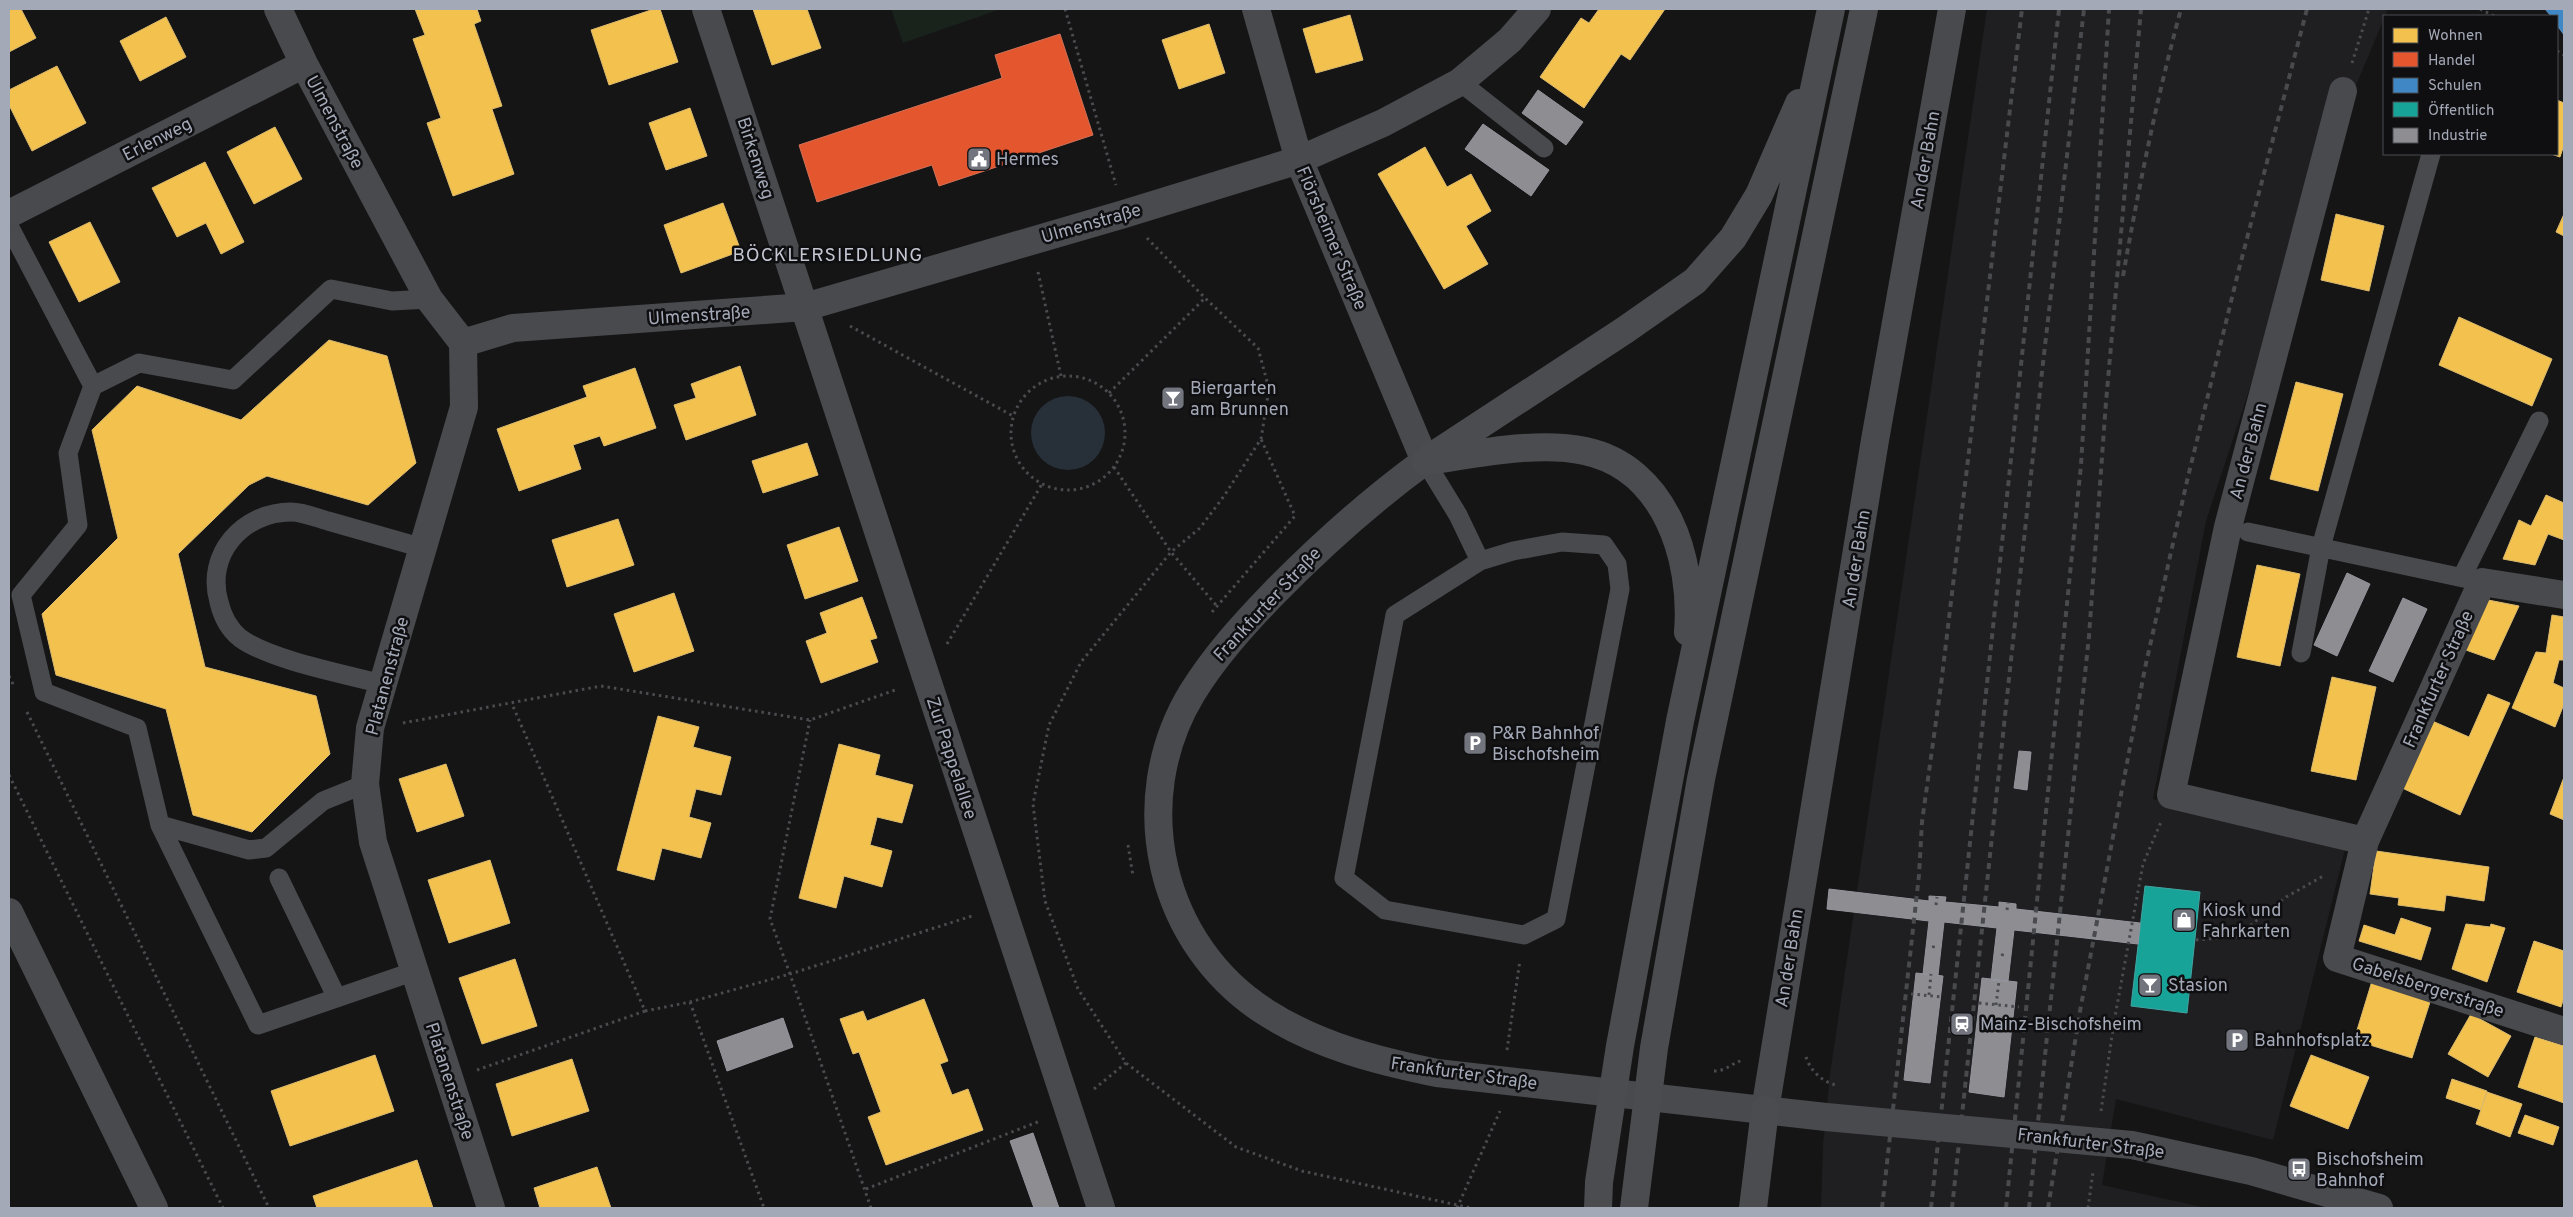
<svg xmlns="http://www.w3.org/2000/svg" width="2573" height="1217" viewBox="0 0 2573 1217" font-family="Overpass,sans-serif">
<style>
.built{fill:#1f1e21}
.green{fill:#1a221c}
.water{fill:#272f38}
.homes{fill:#f2c14e;stroke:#dbba6e}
.shops{fill:#e4572e;stroke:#d17057}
.schools{fill:#3f88c5;stroke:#5d92c1}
.public{fill:#17a398;stroke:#41a5a1}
.industry{fill:#8d8d92;stroke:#94959d}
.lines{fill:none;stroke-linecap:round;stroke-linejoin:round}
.path{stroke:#4a4b4f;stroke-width:3;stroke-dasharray:2.5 4;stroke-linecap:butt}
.service{stroke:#484a4e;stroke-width:19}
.minor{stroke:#484a4e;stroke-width:28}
.tertiary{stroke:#484a4e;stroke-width:28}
.trunk{stroke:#4b4c50;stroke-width:28}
.rail{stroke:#484a4d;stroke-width:4;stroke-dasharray:6 5;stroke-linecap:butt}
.labels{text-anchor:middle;stroke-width:5;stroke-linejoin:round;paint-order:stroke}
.street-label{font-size:18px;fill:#a4a9b7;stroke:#0f0f11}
.poi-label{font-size:18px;fill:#a4a9b7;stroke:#0f0f11;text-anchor:start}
.neighbourhood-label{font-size:19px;letter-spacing:1px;fill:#c5c8d3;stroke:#0f0f11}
</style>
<rect width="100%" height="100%" fill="#151515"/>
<path class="built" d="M 1987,9 L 2388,9 L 2324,162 L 2206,521 L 2153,799 L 2345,849 L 2273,1140 L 2116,1099 L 2102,1185 L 2207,1208 L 1821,1208 L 1823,1146 L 1830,1074 Z"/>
<path class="green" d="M 891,9 L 1001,9 L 903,43 Z"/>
<path class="water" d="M1031 433a37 37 0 1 1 74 0a37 37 0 1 1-74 0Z"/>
<path class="homes" d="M 9,9 L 21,9 L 36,38 L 9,52 Z
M 415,9 L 477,9 L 481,21 L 474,24 L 502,106 L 492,109 L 514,174 L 453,196 L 427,123 L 441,118 L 413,39 L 425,35 Z
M 654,9 L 660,9 L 678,62 L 609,85 L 591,30 Z
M 753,9 L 807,9 L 821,48 L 772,65 Z
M 1599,9 L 1665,9 L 1630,60 L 1621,54 L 1584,108 L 1540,77 L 1581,18 L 1589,23 Z
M 1350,15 L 1363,60 L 1316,73 L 1303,29 Z
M 166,17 L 186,57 L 140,81 L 120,41 Z
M 1209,24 L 1225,73 L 1179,89 L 1162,40 Z
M 57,66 L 86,123 L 32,151 L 9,105 L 9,90 Z
M 2557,100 L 2564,103 L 2564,145 L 2560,157 L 2551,154 L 2557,154 Z
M 690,108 L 707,156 L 666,170 L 649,123 Z
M 275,127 L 302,179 L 254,204 L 227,152 Z
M 1425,147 L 1447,187 L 1471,174 L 1491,211 L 1466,226 L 1488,264 L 1444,289 L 1378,174 Z
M 205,162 L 244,242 L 221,254 L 206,223 L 177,237 L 152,188 Z
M 723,203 L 741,251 L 681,273 L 664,225 Z
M 2336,214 L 2384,226 L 2369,291 L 2321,280 Z
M 2564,214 L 2564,236 L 2556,232 Z
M 90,222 L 120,282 L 79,302 L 49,242 Z
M 2459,317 L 2552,359 L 2532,406 L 2439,365 Z
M 329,340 L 387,356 L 416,463 L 368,505 L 267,476 L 249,485 L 178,554 L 205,667 L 316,696 L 330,754 L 252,832 L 193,815 L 166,709 L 56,675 L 42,614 L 118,538 L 92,430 L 137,386 L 241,420 Z
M 740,366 L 756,415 L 686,440 L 674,405 L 696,398 L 691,384 Z
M 635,368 L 656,428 L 604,446 L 600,436 L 573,445 L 581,469 L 519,491 L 497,429 L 587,397 L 583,386 Z
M 2296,382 L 2343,394 L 2318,491 L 2270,479 Z
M 807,443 L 818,475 L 763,493 L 752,461 Z
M 2546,495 L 2564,503 L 2564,540 L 2548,534 L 2535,565 L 2503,559 L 2519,520 L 2531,526 Z
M 618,519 L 634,565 L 567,587 L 552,540 Z
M 839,527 L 858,581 L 805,599 L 787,545 Z
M 2257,565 L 2300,574 L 2280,666 L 2237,657 Z
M 674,593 L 694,651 L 634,672 L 614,614 Z
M 862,597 L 877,638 L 870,640 L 878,662 L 821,683 L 806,641 L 827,633 L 820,613 Z
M 2483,599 L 2519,606 L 2494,660 L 2463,649 Z
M 2552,615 L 2564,617 L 2564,660 L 2559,660 L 2553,683 L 2564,688 L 2564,704 L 2555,727 L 2512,708 L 2536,652 L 2546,653 Z
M 2332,677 L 2376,687 L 2356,780 L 2311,771 Z
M 2488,694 L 2510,703 L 2460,815 L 2400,787 L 2430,720 L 2469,737 Z
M 658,716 L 699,727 L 693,747 L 731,757 L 721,795 L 696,789 L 689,817 L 711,823 L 701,858 L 662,848 L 654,880 L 617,870 Z
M 839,744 L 880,755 L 875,775 L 913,785 L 902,823 L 877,817 L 870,845 L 892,851 L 882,887 L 844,876 L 836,908 L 799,898 Z
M 446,764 L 464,816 L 417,832 L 399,779 Z
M 2564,777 L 2564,820 L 2550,814 Z
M 2376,851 L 2489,867 L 2484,901 L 2446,895 L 2444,911 L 2398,905 L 2399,898 L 2370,894 Z
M 490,860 L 510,923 L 449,943 L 428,880 Z
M 2401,918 L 2431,928 L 2421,960 L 2359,941 L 2364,925 L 2395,935 Z
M 2466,924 L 2490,927 L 2491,924 L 2505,928 L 2487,982 L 2452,969 Z
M 2534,941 L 2564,951 L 2564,997 L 2561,1007 L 2517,992 Z
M 515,959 L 537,1026 L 482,1044 L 459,978 Z
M 2372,981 L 2431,999 L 2412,1058 L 2354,1040 Z
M 924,999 L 948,1061 L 940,1064 L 952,1095 L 968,1089 L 983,1130 L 886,1165 L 868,1117 L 881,1112 L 859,1052 L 853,1054 L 840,1019 L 863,1011 L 867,1021 Z
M 2471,1014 L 2511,1036 L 2488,1077 L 2448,1054 Z
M 2535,1037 L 2564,1046 L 2564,1103 L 2518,1087 Z
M 375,1055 L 394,1111 L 290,1146 L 271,1091 Z
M 2311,1055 L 2369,1077 L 2348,1129 L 2290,1106 Z
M 572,1059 L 589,1111 L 512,1136 L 496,1084 Z
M 2452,1079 L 2487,1091 L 2481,1110 L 2446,1098 Z
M 2487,1092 L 2522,1104 L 2510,1137 L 2476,1124 Z
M 2525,1115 L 2559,1127 L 2553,1145 L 2518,1133 Z
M 417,1160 L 433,1208 L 317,1208 L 313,1196 Z
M 597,1167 L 611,1208 L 540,1208 L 534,1188 Z"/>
<path class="shops" d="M 1060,34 L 1093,135 L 939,186 L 932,165 L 817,202 L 799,145 L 1002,78 L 995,55 Z"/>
<path class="schools" d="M 2545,9 L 2564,9 L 2564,35 L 2557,25 L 2557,16 L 2551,16 Z"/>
<path class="public" d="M 2145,886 L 2200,892 L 2187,1013 L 2131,1006 Z"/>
<path class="industry" d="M 1538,90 L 1583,122 L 1566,145 L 1522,113 Z
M 1483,124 L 1549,170 L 1531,196 L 1465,149 Z
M 2347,573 L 2370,584 L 2337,656 L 2314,645 Z
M 2403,598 L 2427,609 L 2393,682 L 2369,671 Z
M 2019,751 L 2031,752 L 2027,790 L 2014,788 Z
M 1829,889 L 1929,901 L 1929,896 L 1946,897 L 1945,902 L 1999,907 L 1999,902 L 2016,904 L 2016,909 L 2140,923 L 2138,944 L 2014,930 L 2008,981 L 1999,981 L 1991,980 L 1997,928 L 1944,922 L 1938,975 L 1923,974 L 1929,921 L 1827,909 Z
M 1916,973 L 1943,976 L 1930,1083 L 1904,1080 Z
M 1982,978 L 2017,982 L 2004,1097 L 1969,1092 Z
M 783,1018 L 793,1047 L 727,1071 L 717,1041 Z
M 1033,1133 L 1059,1208 L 1034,1208 L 1010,1141 Z"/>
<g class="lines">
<path class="path" d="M 1065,9 L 1116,185
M 2480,9 L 2494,16
M 2557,51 L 2564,55
M 2352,63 L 2369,9
M 1147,238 L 1205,298 L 1258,348 L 1269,389 L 1261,439 L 1224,496 L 1200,528 L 1171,552 L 1081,662 L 1049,725 L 1033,804 L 1045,901 L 1078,989 L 1126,1063 L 1236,1147 L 1302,1171 L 1471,1208
M 1038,272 L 1061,376
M 850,326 L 1013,416
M1011 433a57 57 0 1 1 114 0a57 57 0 1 1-114 0Z
M 1109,393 L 1205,298
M 1114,467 L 1171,552 L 1216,605
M 1212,612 L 1295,516 L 1261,439
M 947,644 L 1042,484
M 9,676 L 14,686
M 27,712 L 269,1208
M 403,723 L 601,686 L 810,720 L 898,689
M 9,775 L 223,1208
M 1128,845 L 1133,876
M 1936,905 L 1937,897
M 2007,910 L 2008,903
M 2196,940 L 2236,937 L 2286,897 L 2325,875
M 1933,948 L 1934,945
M 2002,956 L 2003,953
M 1911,994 L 1943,997
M 1929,995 L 1931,974
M 690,1002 L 764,1208
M 1979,1003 L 2019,1007
M 1996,1005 L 1999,981
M 645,1011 L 690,1002 L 790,974 L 770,919 L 810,720
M 1507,1050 L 1520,960
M 1806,1057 C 1810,1070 1822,1082 1836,1085
M 477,1070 L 645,1011 L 512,704
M 1714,1071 C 1728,1071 1734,1061 1742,1061
M 1094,1089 L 1126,1063
M 2101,1111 L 2114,1022 L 2143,864 L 2161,822
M 866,1189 L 1040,1121
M 871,1208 L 790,974 L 972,916
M 1457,1208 L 1500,1111
M 2088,1208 L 2093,1172"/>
<path class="service" d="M 1460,82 L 1544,148
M 9,226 L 93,386
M 1425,461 L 1458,515 L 1480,561
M 2248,532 L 2482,582
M 1562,542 L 1604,545 L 1617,564 L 1620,589 L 1556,919 L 1524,935 L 1385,910 L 1344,878 L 1395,615 L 1480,561 L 1513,551 Z
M 2462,577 L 2539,421
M 2301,653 L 2321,547 L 2431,154
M 383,684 C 344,674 270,660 240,638 C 229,629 222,615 219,602 C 205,554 243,512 291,512 C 303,512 317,518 328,521 C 360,530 391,539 423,548
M 160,825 L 249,850 L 266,848 L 323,801 L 365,784
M 279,878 L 337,998
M 415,971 L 258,1025 L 160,825 L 137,728 L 44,692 L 21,595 L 78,525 L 68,453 L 93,386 L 139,363 L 233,380 L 331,289 L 392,301 L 429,299"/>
<path class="minor" d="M 278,9 L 304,64 L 429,299 L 463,343
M 706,9 L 1101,1208
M 1256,9 L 1299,160 L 1425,461
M 2343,91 L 2228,527 L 2171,795 L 2365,841
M 9,214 L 304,64
M 463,343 L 513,328 L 805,307 L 1124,214 L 1299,160 L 1383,123 L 1460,82 L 1510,40 L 1537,9
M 463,343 L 464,407 L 370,728 L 365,784 L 373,842 L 491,1208
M 2564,595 L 2482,582 L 2365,841 L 2337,958 L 2564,1031
M 9,912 L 154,1208
M 1765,1110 L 1875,440 L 1952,9"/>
<path class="tertiary" d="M 1425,461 C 1370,501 1321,545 1273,594 C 1243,625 1215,656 1192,693 C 1126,802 1160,946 1267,1013 C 1319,1046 1378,1061 1437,1073 L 1826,1117 L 2132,1145 L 2251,1171 L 2379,1208"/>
<path class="trunk" d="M 1434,460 C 1480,453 1539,441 1585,451 C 1665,468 1694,558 1688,632
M 1425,461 L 1625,330 L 1695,281 L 1733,238 L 1759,195 L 1799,103
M 1598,1208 L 1599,1182 L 1620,1046 L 1680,721 L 1831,9
M 1634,1208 L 1654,1048 L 1701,779 L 1864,9
M 1753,1208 L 1765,1110"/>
<path class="rail" d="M 2123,276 C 2139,186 2157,97 2181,9
M 1882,1208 L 1919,875 L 1922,822 L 1941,685 L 2022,9
M 1931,1208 L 2059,9
M 1952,1208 L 2043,363 L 2084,9
M 2006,1208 L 2081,465 L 2109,9
M 2029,1208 L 2089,636 L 2106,402 L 2141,9
M 2048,1208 L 2080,1011 L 2145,668 L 2187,481 L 2239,269 L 2307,9"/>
</g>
<defs>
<g id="civic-square" transform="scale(1.25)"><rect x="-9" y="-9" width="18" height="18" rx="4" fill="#72757e" stroke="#0f0f11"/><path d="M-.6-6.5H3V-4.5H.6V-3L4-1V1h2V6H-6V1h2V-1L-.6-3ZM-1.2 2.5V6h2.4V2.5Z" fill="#fff"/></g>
<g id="bar-square" transform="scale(1.25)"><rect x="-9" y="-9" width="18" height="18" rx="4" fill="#72757e" stroke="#0f0f11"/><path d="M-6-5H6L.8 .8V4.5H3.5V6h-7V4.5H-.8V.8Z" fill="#fff"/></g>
<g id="parking-square" transform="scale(1.25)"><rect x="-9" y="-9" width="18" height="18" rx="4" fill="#72757e" stroke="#0f0f11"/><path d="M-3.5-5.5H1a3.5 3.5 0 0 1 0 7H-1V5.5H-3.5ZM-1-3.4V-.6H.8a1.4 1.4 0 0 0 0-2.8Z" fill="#fff"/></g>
<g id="shop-square" transform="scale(1.25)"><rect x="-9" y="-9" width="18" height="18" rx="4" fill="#72757e" stroke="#0f0f11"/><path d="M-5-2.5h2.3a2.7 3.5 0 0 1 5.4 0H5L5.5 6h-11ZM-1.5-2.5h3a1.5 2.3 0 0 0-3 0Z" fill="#fff"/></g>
<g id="station-square" transform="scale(1.25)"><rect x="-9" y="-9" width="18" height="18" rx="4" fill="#72757e" stroke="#0f0f11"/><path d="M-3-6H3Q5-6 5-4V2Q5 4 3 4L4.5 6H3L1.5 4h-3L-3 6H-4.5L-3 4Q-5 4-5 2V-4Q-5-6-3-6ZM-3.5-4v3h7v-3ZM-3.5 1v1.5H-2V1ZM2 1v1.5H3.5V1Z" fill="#fff"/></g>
<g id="bus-square" transform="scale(1.25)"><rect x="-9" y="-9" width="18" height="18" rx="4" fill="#72757e" stroke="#0f0f11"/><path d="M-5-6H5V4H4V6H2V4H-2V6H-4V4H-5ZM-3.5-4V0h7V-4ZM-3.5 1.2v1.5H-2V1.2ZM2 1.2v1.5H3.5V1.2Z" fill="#fff"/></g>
</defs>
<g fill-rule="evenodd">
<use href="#civic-square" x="979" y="159"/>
<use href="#bar-square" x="1173" y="398"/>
<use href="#parking-square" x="1475" y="743"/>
<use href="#shop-square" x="2184" y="920"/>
<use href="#bar-square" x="2150" y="985"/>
<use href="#station-square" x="1962" y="1024"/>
<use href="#parking-square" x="2237" y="1040"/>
<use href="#bus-square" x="2299" y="1169"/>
</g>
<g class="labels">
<g class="street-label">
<text transform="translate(335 122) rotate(62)" y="6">Ulmenstraße</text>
<text transform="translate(157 139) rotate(-27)" y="6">Erlenweg</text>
<text transform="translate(756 158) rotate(72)" y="6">Birkenweg</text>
<text transform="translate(1925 160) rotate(-80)" y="6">An der Bahn</text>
<text transform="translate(1091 223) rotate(-16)" y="6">Ulmenstraße</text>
<text transform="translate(1332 238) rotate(67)" y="6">Flörsheimer Straße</text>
<text transform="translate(699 315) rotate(-4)" y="6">Ulmenstraße</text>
<text transform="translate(2248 451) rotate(-75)" y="6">An der Bahn</text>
<text transform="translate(1856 559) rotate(-81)" y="6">An der Bahn</text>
<text transform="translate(1267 604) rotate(-47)" y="6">Frankfurter Straße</text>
<text transform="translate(387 676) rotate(-75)" y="6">Platanenstraße</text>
<text transform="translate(2438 679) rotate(-66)" y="6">Frankfurter Straße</text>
<text transform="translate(952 758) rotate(72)" y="6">Zur Pappelallee</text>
<text transform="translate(1789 958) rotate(-81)" y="6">An der Bahn</text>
<text transform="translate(2428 987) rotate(18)" y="6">Gabelsbergerstraße</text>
<text transform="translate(1464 1073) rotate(8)" y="6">Frankfurter Straße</text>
<text transform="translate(450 1081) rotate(72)" y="6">Platanenstraße</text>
<text transform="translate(2091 1143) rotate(7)" y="6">Frankfurter Straße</text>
</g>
<g class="poi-label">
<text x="996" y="165">Hermes</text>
<text x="1190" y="394">Biergarten<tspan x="1190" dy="21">am Brunnen</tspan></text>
<text x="1492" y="739">P&amp;R Bahnhof<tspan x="1492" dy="21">Bischofsheim</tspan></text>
<text x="2202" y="916">Kiosk und<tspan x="2202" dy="21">Fahrkarten</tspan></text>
<text x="2168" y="991">Stasion</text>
<text x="1980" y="1030">Mainz-Bischofsheim</text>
<text x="2254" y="1046">Bahnhofsplatz</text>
<text x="2316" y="1165">Bischofsheim<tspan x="2316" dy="21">Bahnhof</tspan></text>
</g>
<g class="neighbourhood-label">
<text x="828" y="261">BÖCKLERSIEDLUNG</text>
</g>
</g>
<rect width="2573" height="1217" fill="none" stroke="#a4a9b7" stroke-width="20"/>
<rect x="2383" y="15" width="175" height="140" fill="#0f0f11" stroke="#4b4d53"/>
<rect x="2393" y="28" width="25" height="15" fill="#f2c14e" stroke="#4b4d53"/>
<text x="2428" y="40" font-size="15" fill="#a4a9b7">Wohnen</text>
<rect x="2393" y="52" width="25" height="15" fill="#e4572e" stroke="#4b4d53"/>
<text x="2428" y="65" font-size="15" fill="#a4a9b7">Handel</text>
<rect x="2393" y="78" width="25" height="15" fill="#3f88c5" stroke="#4b4d53"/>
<text x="2428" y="90" font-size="15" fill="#a4a9b7">Schulen</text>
<rect x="2393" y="102" width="25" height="15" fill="#17a398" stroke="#4b4d53"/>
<text x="2428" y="115" font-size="15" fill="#a4a9b7">Öffentlich</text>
<rect x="2393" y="128" width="25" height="15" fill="#8d8d92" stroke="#4b4d53"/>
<text x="2428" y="140" font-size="15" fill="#a4a9b7">Industrie</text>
</svg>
